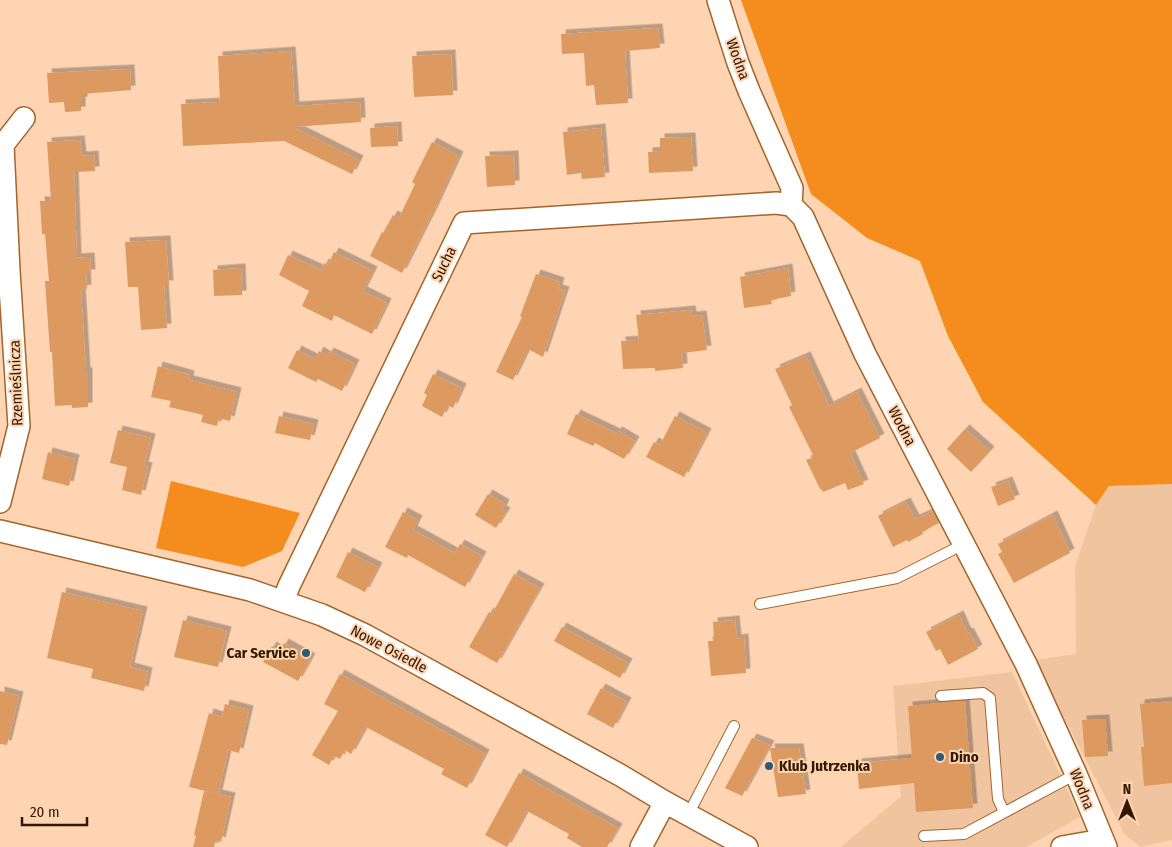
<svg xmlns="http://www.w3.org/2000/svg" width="1172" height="847" viewBox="0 0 1172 847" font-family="'Fira Sans Condensed',sans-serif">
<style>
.built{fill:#f1c4a0}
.green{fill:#f48d1d}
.building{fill:#dc9961;filter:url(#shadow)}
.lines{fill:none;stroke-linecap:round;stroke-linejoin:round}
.service-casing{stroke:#a3652b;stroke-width:12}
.minor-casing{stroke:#a3652b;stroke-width:24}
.service{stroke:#fff;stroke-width:10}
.minor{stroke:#fff;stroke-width:21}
.poi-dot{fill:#2c5b7a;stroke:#fed4b2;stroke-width:2}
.labels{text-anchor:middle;stroke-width:4;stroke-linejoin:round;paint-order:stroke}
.street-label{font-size:15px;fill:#311801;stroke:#fed4b2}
.poi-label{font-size:15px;font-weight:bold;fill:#311801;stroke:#fed4b2;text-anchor:start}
</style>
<defs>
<filter id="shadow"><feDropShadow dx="4.5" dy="-4.5" stdDeviation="0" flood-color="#0004"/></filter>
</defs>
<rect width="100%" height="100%" fill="#fed4b2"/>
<path class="built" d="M 1172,484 L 1172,840 L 1141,847 L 1125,835 L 1034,660 L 1076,654 L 1075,566 L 1096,505 L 1109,486 Z
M 1012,672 L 1080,817 L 1026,847 L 841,847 L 901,796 L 893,686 Z"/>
<path class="green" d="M 741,0 L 1172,0 L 1172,484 L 1109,486 L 1096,505 L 983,402 L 948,336 L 920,261 L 867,238 L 811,194 Z
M 171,481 L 300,513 L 282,551 L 243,567 L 156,548 Z"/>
<path class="building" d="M 658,28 L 660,48 L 625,51 L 628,103 L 596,105 L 594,85 L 586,86 L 584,53 L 562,54 L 561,34 Z
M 291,51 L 295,106 L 360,102 L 361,122 L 293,127 L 359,160 L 352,174 L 284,141 L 183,146 L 181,104 L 220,102 L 218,56 Z
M 451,54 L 453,95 L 414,97 L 412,56 Z
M 130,69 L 131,90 L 83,94 L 83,101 L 81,101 L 81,111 L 65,112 L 64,102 L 49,103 L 47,73 Z
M 397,126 L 398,146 L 371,147 L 370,128 Z
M 601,128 L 605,177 L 582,179 L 581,173 L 567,175 L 563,132 Z
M 691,137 L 693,171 L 649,173 L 648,152 L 660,151 L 660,138 Z
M 80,140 L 82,156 L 94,155 L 95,171 L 74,172 L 77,258 L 90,257 L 91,274 L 86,274 L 87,289 L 81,290 L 86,372 L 88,372 L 88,407 L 72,408 L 72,405 L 55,406 L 52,352 L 50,352 L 45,281 L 49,281 L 45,234 L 42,234 L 40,201 L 51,201 L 47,142 Z
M 432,142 L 459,156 L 433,212 L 402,273 L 370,256 L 382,232 L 383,233 L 393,215 L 399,218 L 415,184 L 412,182 Z
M 514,155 L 515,185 L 487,187 L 485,156 Z
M 166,240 L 169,285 L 164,285 L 167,328 L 141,330 L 138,287 L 128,287 L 125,242 Z
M 334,252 L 373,271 L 363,291 L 387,303 L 372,334 L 334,315 L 332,321 L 302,306 L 309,291 L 279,275 L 288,255 L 321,270 L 324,263 L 328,265 Z
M 241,268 L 242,295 L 214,296 L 213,270 Z
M 788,268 L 791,296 L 771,300 L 772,304 L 744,308 L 740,277 Z
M 536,274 L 560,282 L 558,289 L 565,291 L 543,357 L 528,349 L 513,380 L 496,372 L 522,317 L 520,316 Z
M 691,310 L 692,316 L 702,315 L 707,350 L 682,353 L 683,368 L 655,371 L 655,368 L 623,369 L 621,341 L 639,340 L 636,315 Z
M 297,350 L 315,359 L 319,351 L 327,356 L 329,352 L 355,364 L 342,391 L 318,379 L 316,382 L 288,368 Z
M 806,356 L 829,406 L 857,392 L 880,438 L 850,453 L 864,484 L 848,490 L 845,483 L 823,492 L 821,489 L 820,489 L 806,460 L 814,457 L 789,407 L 792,405 L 775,369 Z
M 158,366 L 190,375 L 189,380 L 237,392 L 230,421 L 219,418 L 217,426 L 201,422 L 203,415 L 169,407 L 171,401 L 151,397 Z
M 433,374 L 462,388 L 453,408 L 448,405 L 442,417 L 422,406 L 427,395 L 424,393 Z
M 576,414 L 616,433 L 618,431 L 635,441 L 624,459 L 595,443 L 593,446 L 567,434 Z
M 279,416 L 314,424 L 310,440 L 275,433 Z
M 675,416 L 707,433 L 684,477 L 646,457 L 654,442 L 660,445 Z
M 965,429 L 990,451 L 971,472 L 947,449 Z
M 118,430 L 151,438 L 144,466 L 148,467 L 141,495 L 122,490 L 127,467 L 110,463 Z
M 48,452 L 75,459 L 69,486 L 42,479 Z
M 1008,481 L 1015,499 L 998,506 L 991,487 Z
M 488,494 L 505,504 L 502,510 L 506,512 L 496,528 L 475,515 Z
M 906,502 L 915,519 L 933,511 L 939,523 L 922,532 L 923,534 L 908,542 L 907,540 L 893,547 L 878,516 Z
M 403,512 L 418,520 L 413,530 L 455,553 L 460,544 L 482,556 L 465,587 L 408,555 L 407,558 L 385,547 Z
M 1053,515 L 1070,553 L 1014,583 L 998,554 L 1002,552 L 998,544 Z
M 348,552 L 378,567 L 365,592 L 336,577 Z
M 514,574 L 540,588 L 497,663 L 469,647 L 489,612 L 492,614 Z
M 62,592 L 143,611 L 130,667 L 148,672 L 144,691 L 91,678 L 93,669 L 47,658 Z
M 959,615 L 967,633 L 969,632 L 978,649 L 948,665 L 940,649 L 936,651 L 926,632 Z
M 183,620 L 227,631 L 218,667 L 174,657 Z
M 735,620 L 737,639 L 744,638 L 746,673 L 711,676 L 708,641 L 714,641 L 713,622 Z
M 562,627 L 628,663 L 620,678 L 554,641 Z
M 284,643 L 311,658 L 298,681 L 263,662 L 272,646 L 280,651 Z
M 340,674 L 485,754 L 467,788 L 441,774 L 444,769 L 366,727 L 351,754 L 345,750 L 340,759 L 334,756 L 329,765 L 312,755 L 338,711 L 324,704 Z
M 601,688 L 627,702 L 613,728 L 587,714 Z
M 0,691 L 19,696 L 7,745 L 0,744 Z
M 965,701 L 973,808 L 916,812 L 914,783 L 859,789 L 857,763 L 912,758 L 908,706 Z
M 1171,701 L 1172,715 L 1172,783 L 1144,786 L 1141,747 L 1144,747 L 1140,704 Z
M 225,704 L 249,710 L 239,753 L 228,750 L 218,794 L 189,787 L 209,713 L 222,717 Z
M 1105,719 L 1108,756 L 1085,757 L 1082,720 Z
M 752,738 L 770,745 L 742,796 L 725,788 Z
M 770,748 L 799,748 L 806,794 L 778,797 Z
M 519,773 L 618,828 L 607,847 L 582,847 L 567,838 L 569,834 L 527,811 L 507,847 L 485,835 Z
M 204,791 L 231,797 L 221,842 L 216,840 L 214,847 L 193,847 L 196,836 L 194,835 Z"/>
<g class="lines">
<g class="service-casing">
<path id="service" d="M 760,604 L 897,578 L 964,544
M 941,696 L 983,693 L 990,698 L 998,799 L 1004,812
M 688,815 L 734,726
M 924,836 L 964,834 L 1076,774"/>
</g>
<g class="minor-casing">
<path id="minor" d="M 718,0 L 738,63 L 749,91 L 792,188 L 791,205 L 803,217 L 865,354 L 1026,664 L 1076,774 L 1106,847
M 0,502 L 19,426 L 9,271 L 3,145 L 24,118
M 0,531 L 250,590 L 322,615 L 365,635 L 620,775 L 665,802 L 747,847
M 283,601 L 289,586 L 464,223 L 776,203 L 791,205
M 641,847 L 665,802
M 1062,847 L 1102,840"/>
</g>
<use href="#service" class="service"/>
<use href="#minor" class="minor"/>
</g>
<g class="poi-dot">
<circle cx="306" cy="653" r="5"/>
<circle cx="940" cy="757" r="5"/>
<circle cx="769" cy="766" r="5"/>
</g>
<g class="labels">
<g class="street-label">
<text transform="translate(738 59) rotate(70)" y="5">Wodna</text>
<text transform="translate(444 264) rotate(-64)" y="5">Sucha</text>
<text transform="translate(16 383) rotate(-92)" y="5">Rzemieślnicza</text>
<text transform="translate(902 426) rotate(62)" y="5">Wodna</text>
<text transform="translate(389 649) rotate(28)" y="5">Nowe Osiedle</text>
<text transform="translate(1082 789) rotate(68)" y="5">Wodna</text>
</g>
<g class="poi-label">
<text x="296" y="658" text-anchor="end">Car Service</text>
<text x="950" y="762">Dino</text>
<text x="779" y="771">Klub Jutrzenka</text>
</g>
</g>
<g transform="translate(1127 802)" stroke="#fed4b2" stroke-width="4" paint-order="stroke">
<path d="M0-4L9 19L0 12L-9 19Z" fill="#311801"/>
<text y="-8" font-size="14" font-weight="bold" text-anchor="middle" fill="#311801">N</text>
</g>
<path d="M22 817v8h65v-8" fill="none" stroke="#311801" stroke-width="2.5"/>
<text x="30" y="817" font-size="15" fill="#311801" stroke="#fed4b2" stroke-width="4" paint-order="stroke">20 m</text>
</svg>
